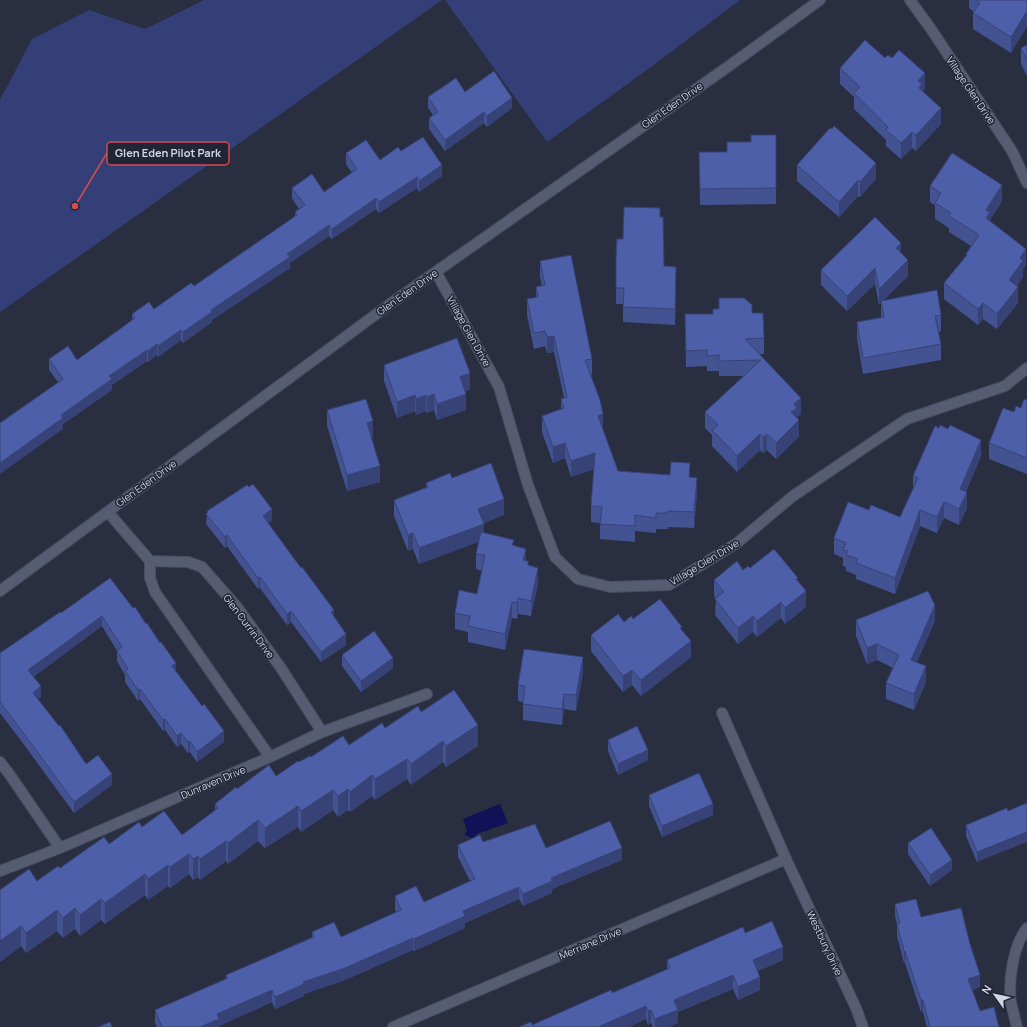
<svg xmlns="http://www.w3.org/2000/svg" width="1027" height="1027" viewBox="0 0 1027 1027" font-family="Manrope,sans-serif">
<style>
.green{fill:#333f76}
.water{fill:#101156}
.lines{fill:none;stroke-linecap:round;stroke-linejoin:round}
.lane-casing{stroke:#484c5c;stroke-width:12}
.street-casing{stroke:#484c5c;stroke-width:12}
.secondary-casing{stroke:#484c5c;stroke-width:12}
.lane{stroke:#565c71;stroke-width:10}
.street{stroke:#565c71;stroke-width:10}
.secondary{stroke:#565c71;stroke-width:10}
.wall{fill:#435291}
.shaded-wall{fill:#374276}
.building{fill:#4e5fa9;stroke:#374276}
.labels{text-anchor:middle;stroke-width:3;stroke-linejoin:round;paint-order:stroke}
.street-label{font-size:10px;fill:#d2d6e2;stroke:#202537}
.leader{fill:none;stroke:#d54b4d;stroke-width:1.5}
.callout-dot{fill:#d54b4d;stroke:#202537;stroke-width:1.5}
.callout{fill:#202537;stroke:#d54b4d;stroke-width:1.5}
.callout-label{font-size:11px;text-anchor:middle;font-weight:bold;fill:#d2d6e2}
</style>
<rect width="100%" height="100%" fill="#292f41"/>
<path class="green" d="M 204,0 L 442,0 L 0,312 L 0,100 L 32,39 L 89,10 L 145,29 Z
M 445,0 L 740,0 L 651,67 L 547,142 Z"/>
<path class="water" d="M 500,804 L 508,823 L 477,834 L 473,839 L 465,835 L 467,830 L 463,819 Z"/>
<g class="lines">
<g class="lane-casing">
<path id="lane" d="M 722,713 L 786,859"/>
</g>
<g class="street-casing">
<path id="street" d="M 910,0 L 931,29 L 1012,151 L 1027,183
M 436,272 L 499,387 L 528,485 L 555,557 L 578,579 L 610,587 L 669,585 L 737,543 L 793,496 L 907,419 L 1005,386 L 1027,368
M 108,512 L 150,561 L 150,578 L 155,592 L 270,757
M 150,561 L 188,562 L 202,567 L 237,607 L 281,668 L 322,732
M 0,762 L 10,775 L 60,848
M 0,871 L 60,848 L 270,757 L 322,732 L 427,694
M 393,1027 L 786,859 L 856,1008 L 863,1027
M 1017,1027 C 1015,1019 1013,1011 1011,1003 C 1008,981 1013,946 1027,928"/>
</g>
<g class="secondary-casing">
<path id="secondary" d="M 0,591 L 390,304 L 729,66 L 820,0"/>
</g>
<use href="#lane" class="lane"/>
<use href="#street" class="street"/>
<use href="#secondary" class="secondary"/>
</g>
<path class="wall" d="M 969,0 L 1027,0 L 1011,53 L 973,29 L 973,13 L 974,12 L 969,8 Z
M 1027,45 L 1027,76 L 1021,64 L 1021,48 Z
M 885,58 L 925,89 L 922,91 L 941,124 L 916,151 L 912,148 L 901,159 L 886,146 L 886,140 L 854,109 L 854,97 L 840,84 L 840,68 Z
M 465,92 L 512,108 L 487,127 L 484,123 L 445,151 L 429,129 L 429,118 L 433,115 L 428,108 L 428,97 Z
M 776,135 L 776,204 L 700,205 L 699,152 L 727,152 L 751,142 Z
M 401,151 L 442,176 L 419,192 L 417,188 L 379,213 L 376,209 L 332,239 L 329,236 L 290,263 L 290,268 L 212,320 L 212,322 L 183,343 L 181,340 L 158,357 L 157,355 L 148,362 L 147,361 L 112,385 L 112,390 L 63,424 L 63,429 L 58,382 L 49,370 L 49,359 L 77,360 L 132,321 L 132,314 L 154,309 L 194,286 L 295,217 L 295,212 L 299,209 L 292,198 L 292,188 L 324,192 L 352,173 L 346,164 L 346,153 L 380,160 Z
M 797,165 L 876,179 L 860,197 L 858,196 L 839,217 L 797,181 Z
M 930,186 L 1002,201 L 990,220 L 990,221 L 1026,265 L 1023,269 L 1023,277 L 1017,286 L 1018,303 L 997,329 L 983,319 L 978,325 L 944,299 L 944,283 L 966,256 L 966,254 L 971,246 L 949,232 L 949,228 L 935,219 L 935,205 L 930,202 Z
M 660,217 L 664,266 L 676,283 L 675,325 L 623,322 L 623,304 L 616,304 L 616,257 L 623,239 Z
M 901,252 L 908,276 L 883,300 L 941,315 L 941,331 L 938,332 L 941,344 L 941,360 L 863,374 L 857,338 L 857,322 L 881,318 L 881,303 L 879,305 L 875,284 L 847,311 L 821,285 L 821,270 Z
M 540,261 L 592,359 L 592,375 L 590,375 L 603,429 L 618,471 L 690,477 L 697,494 L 694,528 L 668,527 L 668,529 L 656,529 L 656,533 L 635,531 L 635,542 L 600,539 L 600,523 L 591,522 L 591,506 L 594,469 L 571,477 L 565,458 L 553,463 L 542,432 L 542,416 L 561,409 L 561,399 L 564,398 L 554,352 L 547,353 L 545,346 L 534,349 L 527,315 L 527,299 L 536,298 L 536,287 L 542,286 L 540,277 Z
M 719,298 L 752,313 L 764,338 L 764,354 L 760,354 L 801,414 L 797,417 L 799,436 L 776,459 L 767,450 L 763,453 L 760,450 L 737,472 L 712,446 L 712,435 L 705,428 L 705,412 L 744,376 L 719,376 L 719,371 L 707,371 L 707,366 L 686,367 L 685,314 L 713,314 L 719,309 Z
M 384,365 L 470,389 L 465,391 L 466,410 L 437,420 L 434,410 L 427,413 L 426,411 L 416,415 L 415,411 L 397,418 L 384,381 Z
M 1027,400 L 1027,474 L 989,459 L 989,443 L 1021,408 Z
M 327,410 L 373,437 L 371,438 L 380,482 L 347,491 L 327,426 Z
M 939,428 L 981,456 L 966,492 L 967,508 L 959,525 L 944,518 L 937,533 L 920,526 L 895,594 L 856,579 L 856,575 L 846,571 L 846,567 L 843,566 L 843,558 L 834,554 L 834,538 L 869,510 L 900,517 L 913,489 L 913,476 Z
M 452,478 L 504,515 L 483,523 L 484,533 L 514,546 L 526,561 L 538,584 L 531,616 L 518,614 L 517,619 L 512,618 L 505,650 L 468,642 L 468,632 L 455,629 L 455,613 L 477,594 L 482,571 L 476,569 L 476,554 L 479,541 L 419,564 L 413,549 L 408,551 L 394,516 L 394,500 L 426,488 L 426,483 Z
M 207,511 L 272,520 L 268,523 L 334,617 L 346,645 L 321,662 L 291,622 L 287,625 L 260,588 L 258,589 L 227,546 L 225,548 L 206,524 Z
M 750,568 L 798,581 L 806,607 L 785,624 L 781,618 L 757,637 L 753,632 L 738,644 L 715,615 L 716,599 L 714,596 L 714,580 L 743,570 Z
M 110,578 L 176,671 L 224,742 L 197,762 L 190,752 L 188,753 L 181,744 L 177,747 L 165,730 L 163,731 L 140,699 L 138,701 L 125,682 L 125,675 L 117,661 L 117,651 L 102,626 L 33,677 L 41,697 L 38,699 L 86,764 L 112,785 L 74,813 L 22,742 L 0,713 L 0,653 L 61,613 Z
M 633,619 L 682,630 L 691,657 L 641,696 L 632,685 L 623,692 L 591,651 L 591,635 L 624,622 Z
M 856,620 L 935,621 L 917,662 L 926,682 L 914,710 L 886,699 L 886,683 L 893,668 L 877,660 L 867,664 L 856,636 Z
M 342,655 L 393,668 L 361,692 L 342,666 Z
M 583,673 L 576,711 L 564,709 L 562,725 L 523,720 L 523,702 L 518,701 L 518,685 Z
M 421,712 L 478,746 L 446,767 L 443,762 L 411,785 L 407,779 L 375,800 L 372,796 L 350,812 L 348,810 L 338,817 L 333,810 L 301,832 L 298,827 L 265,848 L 258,841 L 228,864 L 226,861 L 200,880 L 198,877 L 193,880 L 189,874 L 170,888 L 168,886 L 148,900 L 145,895 L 105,924 L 101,920 L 80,936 L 75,929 L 63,938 L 57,931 L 26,953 L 21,946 L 0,962 L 37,881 L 142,827 L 182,835 L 215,811 L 215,804 L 237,789 L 276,776 L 299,762 L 311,757 L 349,745 Z
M 608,740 L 648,760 L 618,775 L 608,751 Z
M 649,795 L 713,815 L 662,837 L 649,806 Z
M 1007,808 L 977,862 L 966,836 L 966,825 Z
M 483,842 L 546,848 L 622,860 L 552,889 L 552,893 L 523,906 L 519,899 L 465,923 L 465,928 L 414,951 L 413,950 L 345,980 L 304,994 L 304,996 L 275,1009 L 272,1002 L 219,1026 L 219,1027 L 157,1027 L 155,1023 L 155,1010 L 226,979 L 226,975 L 312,937 L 312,932 L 341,937 L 396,912 L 395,909 L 395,896 L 424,902 L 470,881 L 458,857 L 458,845 Z
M 908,843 L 952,870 L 930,886 L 908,854 Z
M 895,904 L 921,917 L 980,987 L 972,990 L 980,1011 L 999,1027 L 927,1027 L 923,1012 L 921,1012 L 905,963 L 904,963 L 897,936 L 897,924 L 895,916 Z
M 745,933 L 783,960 L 758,971 L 760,990 L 738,1000 L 733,989 L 678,1012 L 678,1023 L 669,1027 L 653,1027 L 651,1023 L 648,1025 L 646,1019 L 629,1027 L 519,1027 L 532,1025 L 667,970 L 667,960 Z"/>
<path class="shaded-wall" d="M 1027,11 L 1027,27 L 1011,53 L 1011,37 Z
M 925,73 L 925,89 L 922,92 L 919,104 L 918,81 Z
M 512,98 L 512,108 L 487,127 L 487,116 Z
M 941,108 L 941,124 L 916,151 L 916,135 Z
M 484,112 L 484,123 L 445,151 L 445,140 Z
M 912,132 L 912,148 L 901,159 L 901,143 Z
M 876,163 L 876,179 L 860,197 L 860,182 Z
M 442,165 L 442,176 L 419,192 L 419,181 Z
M 417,177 L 417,188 L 379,213 L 379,202 Z
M 858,180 L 858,196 L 839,217 L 839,202 Z
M 1002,185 L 1002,201 L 990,220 L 990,228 L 986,234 L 986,210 Z
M 376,198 L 376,209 L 332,239 L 332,229 Z
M 329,225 L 329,236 L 290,263 L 290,268 L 212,320 L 212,322 L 183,343 L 183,332 L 211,310 L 287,254 Z
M 901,243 L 901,259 L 896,248 Z
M 1026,249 L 1026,265 L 1023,269 L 1023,277 L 1009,296 L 1009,280 L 1020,258 Z
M 908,260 L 908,276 L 879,305 L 879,289 Z
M 676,267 L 676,283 L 675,325 L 675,309 Z
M 875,268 L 875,284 L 847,311 L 847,296 Z
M 1018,287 L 1018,303 L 997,329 L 997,314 Z
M 983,303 L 983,319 L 978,325 L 978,309 Z
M 181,330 L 181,340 L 158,357 L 158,346 Z
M 554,336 L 554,352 L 547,353 L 547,337 Z
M 157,344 L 157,355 L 148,362 L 148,351 Z
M 147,350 L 147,361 L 112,385 L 112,390 L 63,424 L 63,429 L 0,474 L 0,463 L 109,376 Z
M 470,373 L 470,389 L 460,393 L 460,377 Z
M 434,394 L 434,410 L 427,413 L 427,397 Z
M 466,394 L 466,410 L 437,420 L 437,404 Z
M 415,395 L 415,411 L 397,418 L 397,402 Z
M 426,395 L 426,411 L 416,415 L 416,399 Z
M 801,398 L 801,414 L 797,417 L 797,423 L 799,420 L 799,436 L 776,459 L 776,443 L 791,412 L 794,404 Z
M 603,414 L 603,430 L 598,416 Z
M 373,421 L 373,437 L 367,439 L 367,423 Z
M 760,434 L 760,450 L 737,472 L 737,456 Z
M 767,434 L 767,450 L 763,453 L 763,437 Z
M 981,440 L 981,456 L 960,505 L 960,489 Z
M 565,443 L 565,458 L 553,463 L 553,447 Z
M 595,453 L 595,469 L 571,477 L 571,461 Z
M 690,463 L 690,479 L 689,477 Z
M 380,466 L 380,482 L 347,491 L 347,475 Z
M 697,478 L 697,494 L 694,528 L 694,512 Z
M 967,492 L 967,508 L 959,525 L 959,509 Z
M 504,499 L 504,515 L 478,525 L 478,509 Z
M 944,502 L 944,518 L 937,533 L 937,517 Z
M 272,509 L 272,520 L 263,527 L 263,516 Z
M 920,510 L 920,526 L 895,594 L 895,578 Z
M 484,524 L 484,540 L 419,564 L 419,548 Z
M 413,533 L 413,549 L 408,551 L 408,535 Z
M 227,535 L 227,546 L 225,548 L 225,537 Z
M 526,549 L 526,565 L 523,560 Z
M 538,568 L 538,584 L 531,616 L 531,601 Z
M 260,577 L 260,588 L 258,589 L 258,578 Z
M 806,591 L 806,607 L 785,624 L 785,608 Z
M 518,598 L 518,614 L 517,619 L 517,603 Z
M 512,602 L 512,618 L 505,650 L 505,634 Z
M 781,602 L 781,618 L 757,637 L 757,621 Z
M 935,605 L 935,621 L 911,676 L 911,660 Z
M 334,610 L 334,621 L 331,612 Z
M 291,611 L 291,622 L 287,625 L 287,614 Z
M 102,616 L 102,626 L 28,681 L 28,670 Z
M 753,616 L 753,632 L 738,644 L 738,628 Z
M 346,634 L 346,645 L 321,662 L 321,652 Z
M 691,641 L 691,657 L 641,696 L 641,680 Z
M 877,644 L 877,660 L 867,664 L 867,648 Z
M 583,657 L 583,673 L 576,711 L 576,695 Z
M 393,658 L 393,668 L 361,692 L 361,681 Z
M 176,663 L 176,674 L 172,666 Z
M 926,666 L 926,682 L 914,710 L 914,694 Z
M 632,670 L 632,685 L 623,692 L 623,676 Z
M 41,686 L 41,697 L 33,703 L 33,693 Z
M 140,689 L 140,699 L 138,701 L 138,690 Z
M 564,694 L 564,709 L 562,725 L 562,709 Z
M 165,719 L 165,730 L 163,731 L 163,720 Z
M 478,725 L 478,746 L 446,767 L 446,746 Z
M 224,731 L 224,742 L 197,762 L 197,752 Z
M 181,733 L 181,744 L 177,747 L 177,736 Z
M 190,741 L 190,752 L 188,753 L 188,742 Z
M 443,741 L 443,762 L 411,785 L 411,764 Z
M 648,750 L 648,760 L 618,775 L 618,764 Z
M 407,759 L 407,779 L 375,800 L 375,779 Z
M 112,774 L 112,785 L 74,813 L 74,802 Z
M 372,775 L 372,796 L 350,812 L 350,792 Z
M 348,789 L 348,810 L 338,817 L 338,796 Z
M 333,790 L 333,810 L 301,832 L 301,811 Z
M 713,804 L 713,815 L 662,837 L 662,826 Z
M 298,806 L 298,827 L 265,848 L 265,828 Z
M 258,820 L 258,841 L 228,864 L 228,843 Z
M 1027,832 L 1027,842 L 977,862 L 977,852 Z
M 226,841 L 226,861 L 200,880 L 200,859 Z
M 622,848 L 622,860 L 552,889 L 552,893 L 523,906 L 523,894 L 551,878 Z
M 189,854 L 189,874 L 170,888 L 170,867 Z
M 198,856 L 198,877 L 193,880 L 193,859 Z
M 952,860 L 952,870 L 930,886 L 930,875 Z
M 168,865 L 168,886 L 148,900 L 148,879 Z
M 145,874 L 145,895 L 105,924 L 105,903 Z
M 519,887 L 519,899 L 465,923 L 465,928 L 414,951 L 414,939 L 463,911 Z
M 101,899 L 101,920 L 80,936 L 80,915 Z
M 75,908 L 75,929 L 63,938 L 63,918 Z
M 57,910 L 57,931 L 26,953 L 26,933 Z
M 21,926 L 21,946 L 0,962 L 0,941 Z
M 413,938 L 413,950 L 345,980 L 304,994 L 304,996 L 275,1009 L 275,997 L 303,982 Z
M 783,947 L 783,960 L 753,973 L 753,960 Z
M 904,951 L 905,951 L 905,963 L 904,963 Z
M 733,975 L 733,989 L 678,1012 L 678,1023 L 669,1027 L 655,1027 L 655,1019 L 674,1000 Z
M 980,975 L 980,987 L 968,991 L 968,979 Z
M 760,977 L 760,990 L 738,1000 L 738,987 Z
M 272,990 L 272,1002 L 219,1026 L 219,1027 L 200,1027 L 217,1014 Z
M 921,1000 L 923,1000 L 923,1012 L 921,1012 Z
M 646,1006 L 646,1019 L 629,1027 L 598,1027 Z
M 651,1010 L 651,1023 L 648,1025 L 648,1011 Z"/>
<path class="building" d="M 975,0 L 1027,0 L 1027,11 L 1011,37 L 973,13 L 980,3 Z
M 865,40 L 885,58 L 888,55 L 892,58 L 899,50 L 925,73 L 918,81 L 922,84 L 919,88 L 941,108 L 916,135 L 912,132 L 901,143 L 886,130 L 888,127 L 854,93 L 860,87 L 840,68 Z
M 1027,45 L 1027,60 L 1021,48 Z
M 494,71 L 512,98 L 487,116 L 484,112 L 445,140 L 429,118 L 438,112 L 428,97 L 456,78 L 465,92 Z
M 834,126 L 876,163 L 860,182 L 858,180 L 839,202 L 797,165 L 830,128 L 832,129 Z
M 751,135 L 776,135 L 776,188 L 700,189 L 699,152 L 727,152 L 727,142 L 751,142 Z
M 423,137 L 442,165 L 419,181 L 417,177 L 379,202 L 376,198 L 332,229 L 329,225 L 287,254 L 290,257 L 211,310 L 212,312 L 183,332 L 181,330 L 158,346 L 157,344 L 148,351 L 147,350 L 109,376 L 112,379 L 61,415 L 63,418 L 0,463 L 0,423 L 63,379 L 49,359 L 68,346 L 77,360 L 135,318 L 132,314 L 149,302 L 154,309 L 191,283 L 194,286 L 297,215 L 295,212 L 305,205 L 292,188 L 312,174 L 324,192 L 357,169 L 346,153 L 366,140 L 380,160 L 398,147 L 401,151 Z
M 952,153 L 1002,185 L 986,210 L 990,212 L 986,218 L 1026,249 L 1020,258 L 1023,261 L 1009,280 L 1018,287 L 997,314 L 983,303 L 978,309 L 944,283 L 967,255 L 966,254 L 979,235 L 949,216 L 951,213 L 935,203 L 941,193 L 930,186 Z
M 624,207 L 660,208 L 660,217 L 663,217 L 664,266 L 676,267 L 675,309 L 623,307 L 624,288 L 616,288 L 616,257 L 617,239 L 623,239 Z
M 875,217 L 901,243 L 896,248 L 908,260 L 879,289 L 875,268 L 847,296 L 821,270 Z
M 571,255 L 592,359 L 585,360 L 600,400 L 603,414 L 598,416 L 618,471 L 670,475 L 671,462 L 690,463 L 689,477 L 697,478 L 694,512 L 668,511 L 668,513 L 656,513 L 656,518 L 635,515 L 635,526 L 600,524 L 602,507 L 591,506 L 595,453 L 571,461 L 565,443 L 553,447 L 542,416 L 564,408 L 561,399 L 567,397 L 554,336 L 547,337 L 545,331 L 534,333 L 527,299 L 538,297 L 536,287 L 545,285 L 540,261 Z
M 937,290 L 941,315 L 935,316 L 941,344 L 863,358 L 857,322 L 884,317 L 881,301 Z
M 719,298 L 744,298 L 752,305 L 752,313 L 763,313 L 764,338 L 745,339 L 801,398 L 794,404 L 797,408 L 791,412 L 799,420 L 776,443 L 767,434 L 763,437 L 760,434 L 737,456 L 712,430 L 718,425 L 705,412 L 761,360 L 719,361 L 719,355 L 707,356 L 707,350 L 686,351 L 685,314 L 713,314 L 713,309 L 719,309 Z
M 457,338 L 470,373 L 460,377 L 466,394 L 437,404 L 434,394 L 427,397 L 426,395 L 416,399 L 415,395 L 397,402 L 384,365 Z
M 366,399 L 373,421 L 367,423 L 380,466 L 347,475 L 327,410 Z
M 1024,399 L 1027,400 L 1027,458 L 989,443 L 1003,408 L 1014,412 L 1016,406 L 1021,408 Z
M 940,425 L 948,429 L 950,425 L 981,440 L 960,489 L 967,492 L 959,509 L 944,502 L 937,517 L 920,510 L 895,578 L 856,563 L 858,559 L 846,555 L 848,551 L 843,550 L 846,543 L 834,538 L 848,502 L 869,510 L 871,505 L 900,517 L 918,478 L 913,476 L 935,426 L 939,428 Z
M 491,463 L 504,499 L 478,509 L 484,524 L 419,548 L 413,533 L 408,535 L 394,500 L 428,487 L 426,483 L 450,473 L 452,478 Z
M 253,484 L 272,509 L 263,516 L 301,568 L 302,567 L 334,610 L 331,612 L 346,634 L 321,652 L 291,611 L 287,614 L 260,577 L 258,578 L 227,535 L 225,537 L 206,514 L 208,512 L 207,511 L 247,485 L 249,487 Z
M 481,532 L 514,540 L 512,545 L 526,549 L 523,560 L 528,561 L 528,565 L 538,568 L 531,601 L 518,598 L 517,603 L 512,602 L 505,634 L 468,626 L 470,616 L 455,613 L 459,590 L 477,594 L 485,555 L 476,554 Z
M 774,549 L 798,578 L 796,579 L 806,591 L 785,608 L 781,602 L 757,621 L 753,616 L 738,628 L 715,599 L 724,592 L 714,580 L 737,561 L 743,570 L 748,566 L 750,568 Z
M 110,578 L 133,608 L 135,607 L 146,624 L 147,623 L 160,643 L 161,642 L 176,663 L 172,666 L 202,706 L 204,704 L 224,731 L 197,752 L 190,741 L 188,742 L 181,733 L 177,736 L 165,719 L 163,720 L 140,689 L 138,690 L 125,671 L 128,669 L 117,651 L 122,647 L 102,616 L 28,670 L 41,686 L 33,693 L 59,726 L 60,725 L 86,764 L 98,755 L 112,774 L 74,802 L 22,731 L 0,702 L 0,653 L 60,612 L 61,613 Z
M 928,591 L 935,605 L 911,660 L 926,666 L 914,694 L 886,683 L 899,655 L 877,644 L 867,648 L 856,620 Z
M 660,599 L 682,627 L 680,628 L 691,641 L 641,680 L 632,670 L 623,676 L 591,635 L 618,614 L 624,622 L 631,616 L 633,619 Z
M 374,631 L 393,658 L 361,681 L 342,655 Z
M 524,649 L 583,657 L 576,695 L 564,694 L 562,709 L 523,704 L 525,686 L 518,685 Z
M 454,690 L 478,725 L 446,746 L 443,741 L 411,764 L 407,759 L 375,779 L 372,775 L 350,792 L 348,789 L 338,796 L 333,790 L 301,811 L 298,806 L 265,828 L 258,820 L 228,843 L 226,841 L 200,859 L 198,856 L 193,859 L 189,854 L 170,867 L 168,865 L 148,879 L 145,874 L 105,903 L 101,899 L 80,915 L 75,908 L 63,918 L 57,910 L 26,933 L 21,926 L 0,941 L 0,890 L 29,869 L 37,881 L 58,866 L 60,868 L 104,837 L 109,844 L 139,822 L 142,827 L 164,811 L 182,835 L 218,808 L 215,804 L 236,787 L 237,789 L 269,765 L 276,776 L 298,761 L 299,762 L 310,756 L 311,757 L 343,736 L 349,745 L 382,723 L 385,728 L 418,706 L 421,712 Z
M 637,726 L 648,750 L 618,764 L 608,740 Z
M 699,773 L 713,804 L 662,826 L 649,795 Z
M 1027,803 L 1027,832 L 977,852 L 966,825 L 1007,808 L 1008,811 Z
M 610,821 L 622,848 L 551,878 L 552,881 L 523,894 L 519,887 L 463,911 L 465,916 L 414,939 L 413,938 L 345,968 L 303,982 L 304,984 L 275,997 L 272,990 L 217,1014 L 219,1019 L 200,1027 L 162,1027 L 155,1010 L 228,978 L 226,975 L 314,937 L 312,932 L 334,922 L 341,937 L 401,910 L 395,896 L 416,886 L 424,902 L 475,879 L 458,845 L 480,835 L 483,842 L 535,824 L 546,848 Z
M 931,828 L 952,860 L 930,875 L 908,843 Z
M 916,899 L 921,917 L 961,908 L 970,944 L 980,975 L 968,979 L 980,1011 L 994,1007 L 999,1027 L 930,1027 L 923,1000 L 921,1000 L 905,951 L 904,951 L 897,924 L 900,923 L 895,904 Z
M 772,921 L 783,947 L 753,960 L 760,977 L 738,987 L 733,975 L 674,1000 L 678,1010 L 655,1019 L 651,1010 L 648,1011 L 646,1006 L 598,1027 L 519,1027 L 531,1022 L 532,1025 L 611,990 L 612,993 L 670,968 L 667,960 L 743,927 L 745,933 Z
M 110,1022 L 112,1027 L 98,1027 Z"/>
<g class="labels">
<g class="street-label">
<text transform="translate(971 90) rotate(56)" y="4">Village Glen Drive</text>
<text transform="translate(672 105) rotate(-35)" y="4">Glen Eden Drive</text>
<text transform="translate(407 292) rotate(-35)" y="4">Glen Eden Drive</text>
<text transform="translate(469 331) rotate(61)" y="4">Village Glen Drive</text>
<text transform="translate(146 483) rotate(-36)" y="4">Glen Eden Drive</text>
<text transform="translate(704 562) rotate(-31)" y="4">Village Glen Drive</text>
<text transform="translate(249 626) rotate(53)" y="4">Glen Currin Drive</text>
<text transform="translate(213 782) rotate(-23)" y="4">Dunraven Drive</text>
<text transform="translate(590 943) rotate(-23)" y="4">Merriane Drive</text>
<text transform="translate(825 943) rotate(65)" y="4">Westbury Drive</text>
</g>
</g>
<path class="leader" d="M75 206L107 153"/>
<circle class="callout-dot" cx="75" cy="206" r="4"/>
<rect class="callout" x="107" y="142" width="122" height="23" rx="4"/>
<g class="callout-label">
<text x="168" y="157">Glen Eden Pilot Park</text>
</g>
<g transform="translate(995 995) rotate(303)" stroke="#202537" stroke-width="3" paint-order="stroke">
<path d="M0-3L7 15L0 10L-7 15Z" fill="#d2d6e2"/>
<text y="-6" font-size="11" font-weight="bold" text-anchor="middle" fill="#d2d6e2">N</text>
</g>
</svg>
